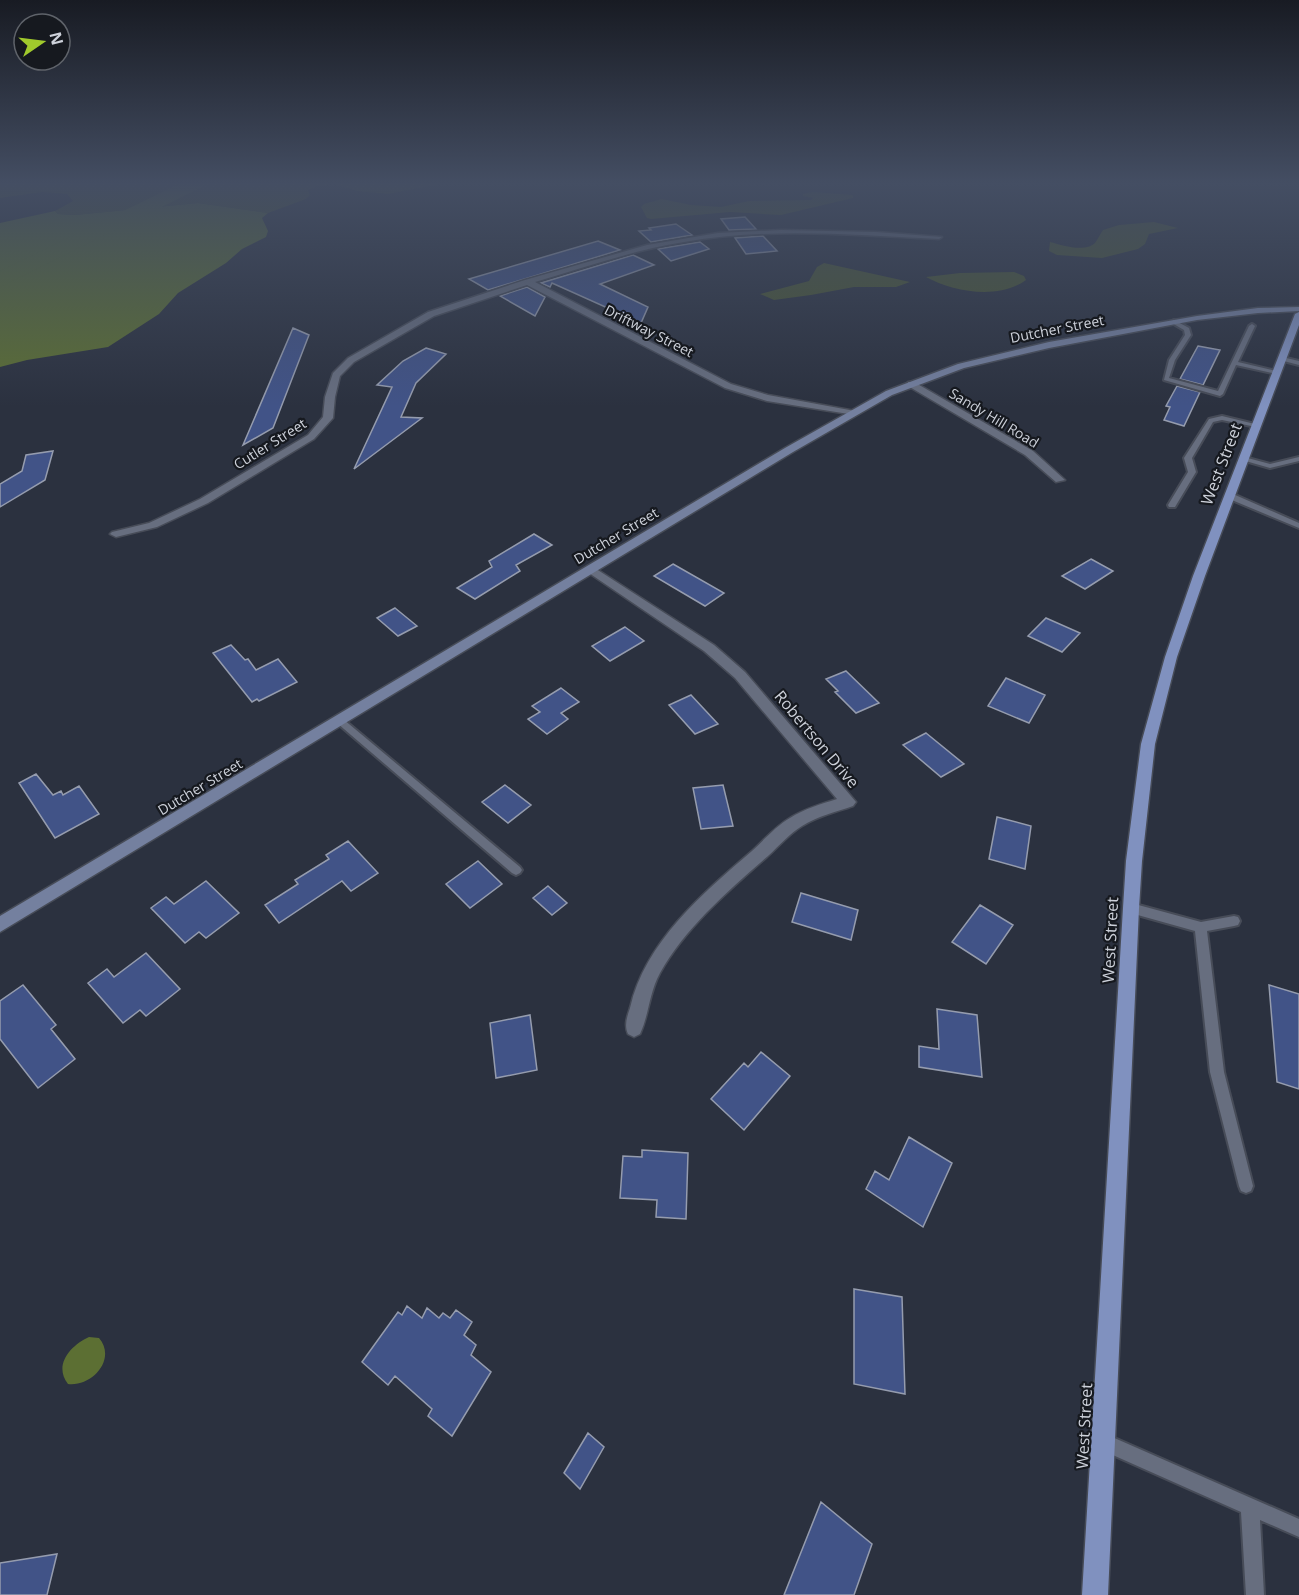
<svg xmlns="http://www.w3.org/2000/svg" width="1299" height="1595" viewBox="0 0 1299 1595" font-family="'Open Sans',sans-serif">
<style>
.green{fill:#495531}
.water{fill:#5c6f33}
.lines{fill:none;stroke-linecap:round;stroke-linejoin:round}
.river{fill:#5c6f33;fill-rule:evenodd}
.building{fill:#415387;stroke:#959cae;stroke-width:1.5}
.lane-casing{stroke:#474c58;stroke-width:4}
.street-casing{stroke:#474c58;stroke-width:3}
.secondary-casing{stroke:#474c58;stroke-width:3}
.primary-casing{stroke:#474c58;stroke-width:3}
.lane{fill:#676e7f;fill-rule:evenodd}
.street{fill:#676e7f;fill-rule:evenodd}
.secondary{fill:#74809f;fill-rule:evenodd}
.primary{fill:#8091bf;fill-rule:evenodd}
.labels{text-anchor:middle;stroke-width:4.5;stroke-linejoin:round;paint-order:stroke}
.far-street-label{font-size:14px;fill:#cdd1da;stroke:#16191f}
.street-label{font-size:16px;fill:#cdd1da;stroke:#16191f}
</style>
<rect width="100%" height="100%" fill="#2b313f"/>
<path class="green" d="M 0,183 L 444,183 L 388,194 L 357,191 L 334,184 L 317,186 L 308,190 L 310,195 L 306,199 L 268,213 L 198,203 L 75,215 L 58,214 L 55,211 L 73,201 L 67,194 L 42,192 L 0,198 Z
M 812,192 L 853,195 L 853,198 L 781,215 L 730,212 L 651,219 L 647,218 L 641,207 L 644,204 L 662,199 L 691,205 L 721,207 L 749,201 L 811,200 L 813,198 L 803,196 L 803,194 Z
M 1154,222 L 1178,228 L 1149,234 L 1145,244 L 1138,249 L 1102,258 L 1057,255 L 1049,251 L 1050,242 C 1062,245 1084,253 1095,243 C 1098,239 1100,234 1103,230 L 1119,225 Z
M 824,263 L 910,282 L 896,287 L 854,287 L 811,295 L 774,300 L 760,294 L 809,281 L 817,267 Z
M 1014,272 L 1024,276 L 1026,280 C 999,300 953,292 926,277 L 960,273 Z"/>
<path class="water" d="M 198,203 L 268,213 L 262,218 L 268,231 L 266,237 L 242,249 L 226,263 L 178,293 L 159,314 L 108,347 L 27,360 L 0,367 L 0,223 L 55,211 L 58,214 L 75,215 Z
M 89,1337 L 99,1338 C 117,1359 92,1387 68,1384 C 53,1365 71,1345 89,1337 Z"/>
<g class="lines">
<path class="river" d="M 181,183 L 205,183 L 202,187 L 0,287 L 0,271 Z"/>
</g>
<path class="building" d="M 745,217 L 756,229 L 729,230 L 721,219 Z
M 676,224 L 692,235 L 651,242 L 639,231 L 651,230 L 649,228 Z
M 763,236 L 777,251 L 746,254 L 735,238 Z
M 598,241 L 620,250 L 488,290 L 469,279 Z
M 700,242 L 709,249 L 671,261 L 658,249 Z
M 633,255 L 654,265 L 600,284 L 648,307 L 641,323 L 552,283 L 550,287 L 541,283 Z
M 527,287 L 545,297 L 535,316 L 500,296 Z
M 293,328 L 309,335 L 273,428 L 243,445 Z
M 1198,346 L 1220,350 L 1203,385 L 1180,379 Z
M 426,348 L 446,354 L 416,383 L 401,417 L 422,418 L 354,469 L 392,387 L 377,385 L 403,361 Z
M 1177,386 L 1200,392 L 1184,426 L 1164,420 L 1170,407 L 1166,406 Z
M 53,451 L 45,480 L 0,507 L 0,484 L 22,471 L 26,455 Z
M 534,534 L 552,545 L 516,565 L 520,571 L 475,599 L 457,588 L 492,567 L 489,561 Z
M 1091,559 L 1113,571 L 1085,589 L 1062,576 Z
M 673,564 L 724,593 L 705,606 L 654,576 Z
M 395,608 L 417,626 L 398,636 L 377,618 Z
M 1046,618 L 1080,633 L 1062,652 L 1028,636 Z
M 625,627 L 644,641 L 610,661 L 592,646 Z
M 231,645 L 245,660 L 248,659 L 256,670 L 278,659 L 297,682 L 259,701 L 257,699 L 252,702 L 213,653 Z
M 846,671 L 879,703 L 856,713 L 835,692 L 838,691 L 826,679 Z
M 1006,678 L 1045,695 L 1029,723 L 988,706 Z
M 561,688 L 579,702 L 561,713 L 568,719 L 547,734 L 528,719 L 540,712 L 532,706 Z
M 691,695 L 718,724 L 695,734 L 669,705 Z
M 926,733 L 964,764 L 941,777 L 903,745 Z
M 36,774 L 53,795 L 61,791 L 63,795 L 79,786 L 99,814 L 55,838 L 19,783 Z
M 505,785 L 531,805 L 508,823 L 482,802 Z
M 723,785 L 733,826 L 701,829 L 693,788 Z
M 997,817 L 1031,826 L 1025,869 L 989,859 Z
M 348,841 L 378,873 L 351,891 L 342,881 L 279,923 L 265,905 L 298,884 L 295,880 L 329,859 L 326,855 Z
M 478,861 L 502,884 L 470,908 L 446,884 Z
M 206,881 L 239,913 L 206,938 L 199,932 L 185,943 L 151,908 L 166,897 L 174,904 Z
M 548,886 L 567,903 L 552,915 L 533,898 Z
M 801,893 L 858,910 L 851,940 L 792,922 Z
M 980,905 L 1013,925 L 986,964 L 952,942 Z
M 146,953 L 180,989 L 146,1016 L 140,1010 L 123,1023 L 88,983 L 107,969 L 114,977 Z
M 23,985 L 56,1025 L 51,1029 L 75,1059 L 38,1088 L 0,1039 L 0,1001 Z
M 1269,985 L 1299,994 L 1299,1089 L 1277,1082 Z
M 937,1009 L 977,1015 L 982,1077 L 919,1067 L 919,1046 L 939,1049 Z
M 530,1015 L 537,1070 L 496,1078 L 490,1023 Z
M 761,1052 L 790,1076 L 744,1130 L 711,1099 L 744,1063 L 748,1067 Z
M 909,1137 L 952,1163 L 923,1227 L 866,1189 L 875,1171 L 889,1180 Z
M 642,1150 L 688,1153 L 686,1219 L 656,1217 L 657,1200 L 620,1198 L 623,1156 L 642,1157 Z
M 854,1289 L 902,1297 L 905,1394 L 854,1384 Z
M 407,1306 L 422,1318 L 427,1308 L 439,1318 L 443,1313 L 450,1318 L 456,1310 L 472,1322 L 464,1335 L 476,1345 L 471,1355 L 491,1372 L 452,1436 L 428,1416 L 432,1409 L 395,1376 L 388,1385 L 362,1362 L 398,1312 L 402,1315 Z
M 588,1433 L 604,1447 L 580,1489 L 564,1473 Z
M 821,1502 L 872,1544 L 854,1595 L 784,1595 Z
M 57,1554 L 47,1595 L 0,1595 L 0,1563 Z"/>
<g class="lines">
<g class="lane-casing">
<path id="lane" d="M 1174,320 L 1189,328 L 1191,335 L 1175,360 L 1169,378 L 1218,391 L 1249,326 L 1252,324 L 1255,326 L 1238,362 L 1280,372 L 1277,374 L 1236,365 L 1223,394 L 1220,396 L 1164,380 L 1169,360 L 1185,335 L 1184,330 L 1172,323 L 1171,322 Z
M 1282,357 L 1299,361 L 1299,365 L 1280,360 L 1279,359 Z
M 1222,416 L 1259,425 L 1256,427 L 1222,420 L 1213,422 L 1192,458 L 1196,472 L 1175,507 L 1169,507 L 1168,505 L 1188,472 L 1184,458 L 1209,419 Z
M 1244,457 L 1270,464 L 1299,457 L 1299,461 L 1270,468 L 1242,460 L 1242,458 Z
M 1227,494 L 1233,494 L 1299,523 L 1299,528 L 1227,498 Z
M 340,718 L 343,719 L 520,867 L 522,870 L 520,873 L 516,875 L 512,873 L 337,723 L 335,721 Z
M 1131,903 L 1201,922 L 1234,916 L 1238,917 L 1240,921 L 1238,925 L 1234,926 L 1207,931 L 1224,1072 L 1253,1186 L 1251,1191 L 1246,1193 L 1241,1191 L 1239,1186 L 1210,1072 L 1195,931 L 1127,912 L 1125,908 L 1127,904 Z
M 1103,1433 L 1299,1519 L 1299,1537 L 1260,1520 L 1264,1595 L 1246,1595 L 1241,1512 L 1097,1448 L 1094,1442 L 1097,1436 Z"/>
</g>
<g class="street-casing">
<path id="street" d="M 781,230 L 876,232 L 942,237 L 939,239 C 854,235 768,227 684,242 C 633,250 584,268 535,282 L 731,384 L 768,395 L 855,411 L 855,415 L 767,401 L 725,388 L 527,285 L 434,316 L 354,362 L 340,376 L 335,397 L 333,418 L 314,439 L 208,503 L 157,527 L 116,537 L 110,534 L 112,532 L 149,523 L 200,499 L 308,435 L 323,417 L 325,397 L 333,373 L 348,358 L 428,312 L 525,280 L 647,245 L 718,233 Z
M 908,382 L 914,382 L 1033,451 L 1065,480 L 1056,482 L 1025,455 L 908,386 Z
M 590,565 L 714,645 L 745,672 L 856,802 L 853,806 C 836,812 818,816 802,826 C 790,833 779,846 768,856 C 729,890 685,928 660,973 C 649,993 649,1015 640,1034 L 634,1037 L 628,1034 C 624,1025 627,1017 630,1008 C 645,942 703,893 752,851 C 764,840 776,826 790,818 C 804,809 821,804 837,799 L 735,678 L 704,651 L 586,571 L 584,569 Z"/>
</g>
<g class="secondary-casing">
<path id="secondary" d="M 1299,307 L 1299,311 L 1258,313 L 1197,320 L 1049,348 L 964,368 L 892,395 L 793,452 L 0,932 L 0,916 L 785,448 L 886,391 L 958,364 L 1049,342 L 1197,316 L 1258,308 Z"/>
</g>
<g class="primary-casing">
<path id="primary" d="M 1299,312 L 1299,325 L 1205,576 L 1177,657 L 1155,744 L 1142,861 L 1139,908 L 1108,1595 L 1082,1595 L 1123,908 L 1126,861 L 1141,744 L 1165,657 L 1193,576 L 1295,314 Z"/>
</g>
<use href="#lane" class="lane"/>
<use href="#street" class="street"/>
<use href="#secondary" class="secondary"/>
<use href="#primary" class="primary"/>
</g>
<linearGradient id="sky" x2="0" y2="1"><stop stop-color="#181b23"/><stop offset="0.45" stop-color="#444e63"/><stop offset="1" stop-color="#444e63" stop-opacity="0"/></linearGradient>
<rect width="1299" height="407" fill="url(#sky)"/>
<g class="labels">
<g class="far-street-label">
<text transform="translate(1057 329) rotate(-11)" y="5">Dutcher Street</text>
<text transform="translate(649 331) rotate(27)" y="5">Driftway Street</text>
<text transform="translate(994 418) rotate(31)" y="5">Sandy Hill Road</text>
<text transform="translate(270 444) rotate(-32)" y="5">Cutler Street</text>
<text transform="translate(616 536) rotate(-31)" y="5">Dutcher Street</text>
<text transform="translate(200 787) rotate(-31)" y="5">Dutcher Street</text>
</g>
<g class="street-label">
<text transform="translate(1221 464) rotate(-69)" y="6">West Street</text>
<text transform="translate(817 739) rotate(50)" y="6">Robertson Drive</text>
<text transform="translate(1110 940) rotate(-87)" y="6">West Street</text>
<text transform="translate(1084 1426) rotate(-87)" y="6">West Street</text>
</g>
</g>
<g transform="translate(42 42) rotate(76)"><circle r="28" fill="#16191f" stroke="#5f636a" stroke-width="1.5"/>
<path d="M0-4.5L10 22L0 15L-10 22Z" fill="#a0c92c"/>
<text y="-9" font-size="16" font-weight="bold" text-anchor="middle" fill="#cdd1da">N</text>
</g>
</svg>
